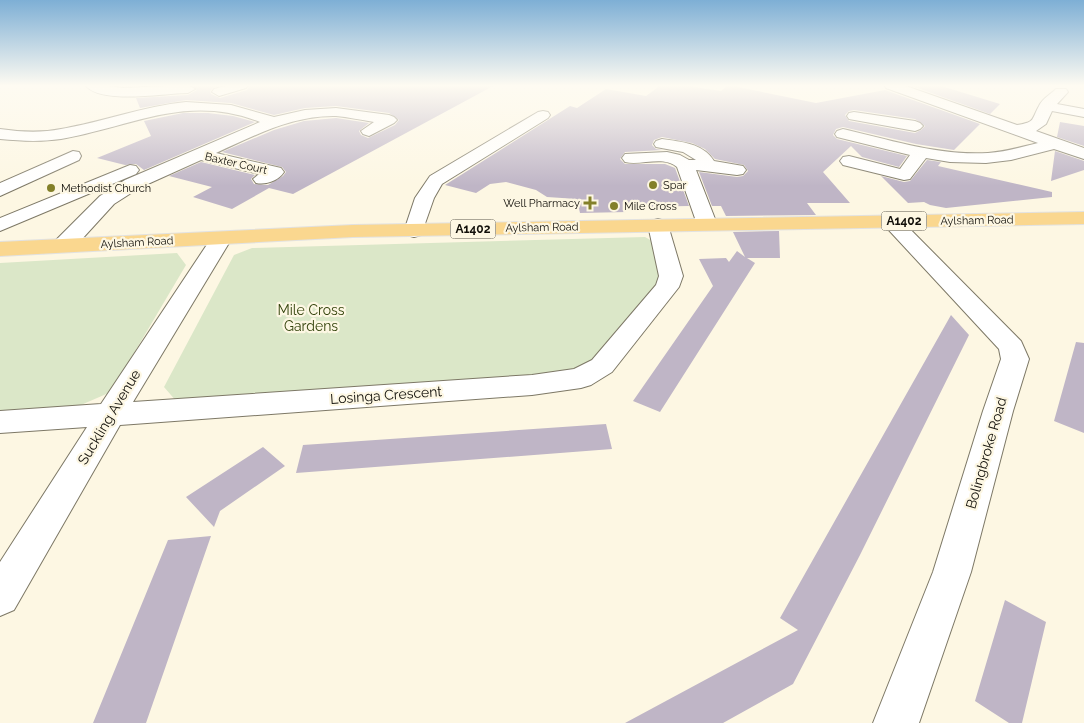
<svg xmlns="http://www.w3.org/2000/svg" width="1084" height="723" viewBox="0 0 1084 723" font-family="Raleway,sans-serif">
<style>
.green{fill:#dbe7c8}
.building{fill:#bfb5c6;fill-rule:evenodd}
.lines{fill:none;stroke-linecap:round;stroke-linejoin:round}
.minor-casing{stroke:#7d7866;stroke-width:2}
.major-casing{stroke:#e2e2e1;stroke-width:2}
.minor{fill:#fff;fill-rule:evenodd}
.major{fill:#fad78f;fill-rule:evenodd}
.poi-dot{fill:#838029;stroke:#fdf7e3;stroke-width:2}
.labels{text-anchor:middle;stroke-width:4.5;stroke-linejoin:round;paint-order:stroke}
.far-street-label{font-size:11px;fill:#110f09;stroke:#fdf7e3}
.far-poi-label{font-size:11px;fill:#110f09;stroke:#fdf7e3;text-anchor:start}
.shield{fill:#fdf7e3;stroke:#58554a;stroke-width:1}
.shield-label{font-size:12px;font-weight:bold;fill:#110f09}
.park-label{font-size:14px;fill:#33430b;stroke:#fdf7e3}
.street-label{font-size:14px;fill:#110f09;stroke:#fdf7e3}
</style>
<rect width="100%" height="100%" fill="#fdf7e3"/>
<path class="green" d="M 645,237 L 654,242 L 665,274 L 594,364 L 563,377 L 177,402 L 164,387 L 234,255 L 252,248 Z
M 177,253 L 186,265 L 111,392 L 67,411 L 0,416 L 0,263 Z"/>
<path class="building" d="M 191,85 L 223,85 L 214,87 L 210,91 L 211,94 L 220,98 L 247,90 L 250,85 L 495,85 L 293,194 L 269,188 L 232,209 L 193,197 L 212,187 L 169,176 L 201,162 L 255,175 L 251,179 L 254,184 L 268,185 L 283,176 L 286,172 L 282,167 L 222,152 L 274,130 L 304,121 L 336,118 L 369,123 L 359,131 L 361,135 L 368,138 L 395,125 L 399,120 L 389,113 L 336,106 L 305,108 L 274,115 L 231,103 L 186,100 L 140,108 L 136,98 L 188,95 L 197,90 Z
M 661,85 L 681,85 L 721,91 L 728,85 L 816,103 L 885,90 L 980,124 L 954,150 L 916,144 L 843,127 L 836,129 L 833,135 L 837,139 L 907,156 L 899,167 L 862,157 L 851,146 L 823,172 L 850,203 L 807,203 L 816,215 L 726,216 L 721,206 L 712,206 L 699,172 L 737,177 L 743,176 L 748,171 L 744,165 L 715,159 L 705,149 L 692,143 L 662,137 L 654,140 L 652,145 L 656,149 L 663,150 L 625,152 L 620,159 L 625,164 L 665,164 L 675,168 L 689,206 L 626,207 L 627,212 L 580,213 L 577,199 L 547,197 L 536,190 L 506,182 L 490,184 L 476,193 L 445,185 L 570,106 L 577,108 L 606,89 L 646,96 ZM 854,110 L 915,119 L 925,126 L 921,130 L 915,133 L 849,121 L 845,115 L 849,111 Z
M 909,85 L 938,85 L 1000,104 L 990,114 Z
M 183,113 L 208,113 L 233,116 L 255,122 L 144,170 L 136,164 L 125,165 L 97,158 L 151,136 L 144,121 Z
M 1060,122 L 1084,126 L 1084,146 L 1057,137 Z
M 1055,151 L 1084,161 L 1084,170 L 1051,181 Z
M 927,160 L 941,162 L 938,166 L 1052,192 L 1052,197 L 946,208 L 930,205 L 924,202 L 908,203 L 881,176 L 904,182 L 910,181 Z
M 779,231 L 780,258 L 747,258 L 755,263 L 660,412 L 633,401 L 713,286 L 699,259 L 726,258 L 729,262 L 737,251 L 745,257 L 733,232 Z
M 951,315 L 969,335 L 860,555 L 793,684 L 723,723 L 625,723 L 798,630 L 780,618 Z
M 1076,342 L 1084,343 L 1084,433 L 1054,421 Z
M 606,424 L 612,449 L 296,473 L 303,445 Z
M 263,447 L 285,466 L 220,511 L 214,527 L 186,497 Z
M 211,536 L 146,723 L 93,723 L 168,540 Z
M 1005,600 L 1046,622 L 1022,723 L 1009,723 L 975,701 Z"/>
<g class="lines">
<g class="minor-casing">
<path id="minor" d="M 85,85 L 101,85 L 123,88 L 188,85 L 195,89 L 188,93 C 164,93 101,105 85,85 Z
M 229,85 L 248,85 L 246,88 L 219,96 L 212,92 L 214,89 Z
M 884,85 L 903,85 L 1017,125 C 1036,122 1031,120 1039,106 C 1042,99 1051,94 1056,89 L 1066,89 L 1068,92 L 1057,104 L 1084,109 L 1084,117 L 1052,111 L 1046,124 L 1036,131 L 1084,148 L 1084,159 L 1054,149 L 1011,160 L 986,163 L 950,162 L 926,158 L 910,179 L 904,180 L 843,165 L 840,161 L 843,157 L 849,156 L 900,169 L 910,155 L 837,137 L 835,134 L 837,131 L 843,129 C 891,140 939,156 988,153 C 1005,152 1021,147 1038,143 L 886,88 Z
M 186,102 L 231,105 L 274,117 L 305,110 L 336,108 L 389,115 L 394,117 L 397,120 L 394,123 L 369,136 L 363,134 L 361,131 L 374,122 C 361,120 348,117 336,116 C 292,115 254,136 216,153 L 281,168 L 284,172 C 278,181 266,185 256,183 L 253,179 L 259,174 L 201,160 L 139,188 L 114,204 L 72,250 L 64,251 L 56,250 L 53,245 L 56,240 L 100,196 L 125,180 L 260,122 C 186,93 132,127 61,139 C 40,142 21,141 0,139 L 0,129 C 21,132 41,133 61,129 C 103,122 143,106 186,102 Z
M 543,111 L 548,112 L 550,115 L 548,118 L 442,184 L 434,198 L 421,235 L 414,237 L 407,235 L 404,231 L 415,198 L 430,176 L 538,112 Z
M 854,112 L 915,121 L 920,123 L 923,126 L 920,129 L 915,131 L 849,119 L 847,116 L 849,113 Z
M 662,139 C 682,142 703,143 714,161 L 743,166 L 746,170 L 743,174 L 737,175 L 696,170 L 717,224 L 714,228 L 707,230 L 700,228 L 697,224 L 677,167 C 663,155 641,166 625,162 L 622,158 L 625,154 L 667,152 L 680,155 L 689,160 L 696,160 L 683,152 L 656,147 L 654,144 L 656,141 Z
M 73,151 L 79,152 L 81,156 L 79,160 L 0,196 L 0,183 Z
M 130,165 L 136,166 L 139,170 L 136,174 L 0,231 L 0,218 Z
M 892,216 L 899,218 L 1021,341 L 1029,359 L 1013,411 L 971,572 L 919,723 L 873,723 L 933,572 L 983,411 L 1001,359 L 999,349 L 885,226 L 882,222 L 885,218 Z
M 658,219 L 665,221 L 668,225 L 683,276 L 679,287 L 612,372 L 591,385 L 581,388 L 532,395 L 120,425 L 14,610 L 0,616 L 0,562 L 87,427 L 0,433 L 0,411 L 101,404 L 214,234 L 221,232 L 228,234 L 232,238 L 133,402 L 532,375 L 574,369 L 592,360 L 656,285 L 659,276 L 648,225 L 651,221 Z"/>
</g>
<g class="major-casing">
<path id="major" d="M 1084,212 L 1084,224 L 353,237 L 0,256 L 0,242 L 353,225 Z"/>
</g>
<use href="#minor" class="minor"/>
<use href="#major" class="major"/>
</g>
<linearGradient id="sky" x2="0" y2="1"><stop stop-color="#7eafd5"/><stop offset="0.46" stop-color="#fefbf2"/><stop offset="1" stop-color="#fefbf2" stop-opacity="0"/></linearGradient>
<rect width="1084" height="186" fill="url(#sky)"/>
<g class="poi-dot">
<circle cx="653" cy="185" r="5"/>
<circle cx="51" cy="188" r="5"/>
<path d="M587.5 195.5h5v5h5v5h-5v5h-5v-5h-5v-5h5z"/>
<circle cx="614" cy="206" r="5"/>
</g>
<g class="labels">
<g class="far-street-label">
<text transform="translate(236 163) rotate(13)" y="4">Baxter Court</text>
<text transform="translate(977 220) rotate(-1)" y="4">Aylsham Road</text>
<text transform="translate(542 227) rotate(-1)" y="4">Aylsham Road</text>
<text transform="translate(137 242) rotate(-3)" y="4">Aylsham Road</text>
</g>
<g class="far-poi-label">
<text x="663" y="189">Spar</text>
<text x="61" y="192">Methodist Church</text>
<text x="580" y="207" text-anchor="end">Well Pharmacy</text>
<text x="624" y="210">Mile Cross</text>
</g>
<g class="shield">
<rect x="881.5" y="211.5" width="45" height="19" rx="4"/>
<rect x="450.5" y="219.5" width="45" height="19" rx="4"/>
</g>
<g class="shield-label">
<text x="904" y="225">A1402</text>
<text x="473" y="233">A1402</text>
</g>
<g class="park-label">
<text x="311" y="315">Mile Cross<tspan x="311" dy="16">Gardens</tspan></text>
</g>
<g class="street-label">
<text transform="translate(386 395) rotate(-4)" y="5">Losinga Crescent</text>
<text transform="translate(109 417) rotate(-59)" y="5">Suckling Avenue</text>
<text transform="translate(986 453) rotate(-74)" y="5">Bolingbroke Road</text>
</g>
</g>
</svg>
